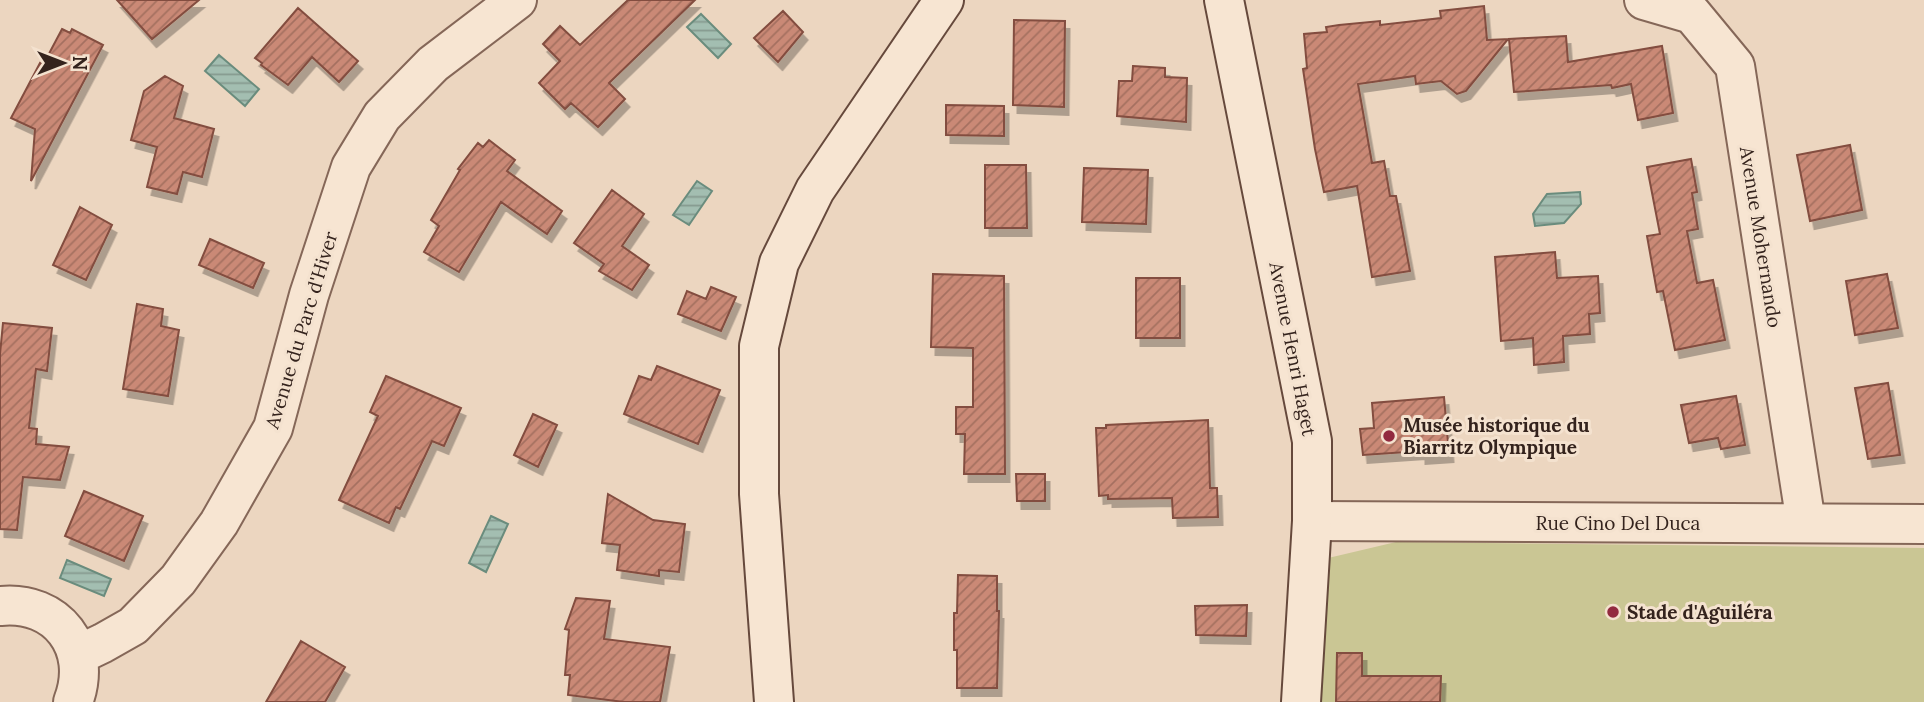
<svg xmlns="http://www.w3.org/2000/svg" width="1924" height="702" viewBox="0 0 1924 702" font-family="Lora,serif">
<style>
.garden{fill:#cac694}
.water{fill:url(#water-rules);stroke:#6a8c7d;stroke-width:2}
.building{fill:url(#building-hatch);stroke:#834d3f;stroke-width:2;filter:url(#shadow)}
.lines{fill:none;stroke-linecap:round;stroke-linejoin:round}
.minor-casing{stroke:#856758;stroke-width:42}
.secondary-casing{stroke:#66493c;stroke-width:42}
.minor{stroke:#f7e5d2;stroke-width:38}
.secondary{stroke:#f7e5d2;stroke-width:38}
.poi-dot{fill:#922a3f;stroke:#f4e2cf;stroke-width:2.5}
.labels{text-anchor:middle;stroke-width:6;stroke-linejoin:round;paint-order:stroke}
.street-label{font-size:19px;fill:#34231d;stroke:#f4e2cf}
.poi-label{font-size:19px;font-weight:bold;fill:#34231d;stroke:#f4e2cf;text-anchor:start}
</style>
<defs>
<pattern id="water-rules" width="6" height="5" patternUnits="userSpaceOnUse" patternTransform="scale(1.75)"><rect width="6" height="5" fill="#a3beb1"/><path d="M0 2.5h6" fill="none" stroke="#869a8f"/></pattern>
<pattern id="building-hatch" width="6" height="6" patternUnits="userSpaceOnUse" patternTransform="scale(1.75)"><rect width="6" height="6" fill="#ca8976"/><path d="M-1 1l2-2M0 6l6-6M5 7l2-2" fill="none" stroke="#a57060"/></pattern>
<filter id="shadow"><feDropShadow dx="4.5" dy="8" stdDeviation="0" flood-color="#0004"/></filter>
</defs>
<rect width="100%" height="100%" fill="#ecd6c0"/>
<path class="garden" d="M 1396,542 L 1924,548 L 1924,702 L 1318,702 L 1324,559 Z"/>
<path class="water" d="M 701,14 L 731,44 L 718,58 L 687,27 Z
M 219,55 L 259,89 L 245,106 L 205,71 Z
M 697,181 L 712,191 L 689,225 L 673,215 Z
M 1580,192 L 1581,204 L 1564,223 L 1535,226 L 1533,214 L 1547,194 Z
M 491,516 L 508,524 L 486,572 L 469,563 Z
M 67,560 L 111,579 L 104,596 L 60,578 Z"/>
<path class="building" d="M 117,0 L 199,0 L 152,39 Z
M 628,0 L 695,0 L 609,83 L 625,99 L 598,127 L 571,103 L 565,109 L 539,83 L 560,61 L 543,44 L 560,26 L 580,45 Z
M 1484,6 L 1487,40 L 1508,39 L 1466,91 L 1457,94 L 1441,81 L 1416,84 L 1415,76 L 1358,84 L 1372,163 L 1384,161 L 1390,196 L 1396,196 L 1410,271 L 1372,277 L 1357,186 L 1324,192 L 1315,149 L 1303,69 L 1307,68 L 1304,34 L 1327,32 L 1326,27 L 1339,25 L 1380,21 L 1380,25 L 1441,18 L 1440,11 Z
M 298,8 L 358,61 L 339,82 L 312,57 L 288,85 L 261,65 L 262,63 L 255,58 Z
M 783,11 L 803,32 L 778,62 L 754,38 Z
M 1014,20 L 1065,21 L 1064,107 L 1013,105 Z
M 62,29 L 70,33 L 72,29 L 103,45 L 31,181 L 35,129 L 11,118 L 40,63 L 43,65 Z
M 1566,36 L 1568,62 L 1662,46 L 1673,113 L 1638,120 L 1631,84 L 1612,88 L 1611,85 L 1514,92 L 1509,39 Z
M 1133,66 L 1165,68 L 1165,77 L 1187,78 L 1186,122 L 1117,116 L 1119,81 L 1132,81 Z
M 165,76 L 183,86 L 174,118 L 214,129 L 202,177 L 183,172 L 177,194 L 147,187 L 157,147 L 131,140 L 144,91 Z
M 946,105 L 1004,106 L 1004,136 L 946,135 Z
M 489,140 L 515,160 L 507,171 L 562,211 L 547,234 L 501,202 L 459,272 L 424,252 L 439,226 L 431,220 L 460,170 L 458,169 L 478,143 L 483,147 Z
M 1850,145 L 1862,210 L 1810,221 L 1797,155 Z
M 1691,159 L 1697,192 L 1692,193 L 1698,229 L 1687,231 L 1697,283 L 1713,280 L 1725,340 L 1675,350 L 1663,291 L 1657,292 L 1647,236 L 1660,234 L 1647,167 Z
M 985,165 L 1026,165 L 1027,228 L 985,228 Z
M 1084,168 L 1148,170 L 1146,224 L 1082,222 Z
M 612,190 L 644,214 L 622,246 L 649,265 L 632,290 L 599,271 L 604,264 L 574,243 Z
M 80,207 L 112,225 L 86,280 L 53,265 Z
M 210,239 L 264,263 L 253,288 L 199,265 Z
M 1555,252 L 1557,278 L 1598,276 L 1600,313 L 1589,314 L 1590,334 L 1563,336 L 1564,362 L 1534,365 L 1533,338 L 1501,341 L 1495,257 Z
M 933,274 L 1004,276 L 1005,474 L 964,474 L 965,434 L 956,434 L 956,407 L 973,407 L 973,348 L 931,347 Z
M 1887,274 L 1898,328 L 1855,335 L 1846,281 Z
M 1136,278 L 1180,278 L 1180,338 L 1136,338 Z
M 711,287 L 736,297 L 721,331 L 678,314 L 687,291 L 706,299 Z
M 137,304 L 163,309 L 161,326 L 179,330 L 168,396 L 123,389 Z
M 3,323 L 52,328 L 47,371 L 36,369 L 29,428 L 37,429 L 36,444 L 69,447 L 60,480 L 23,477 L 17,530 L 0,529 L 0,354 Z
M 657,366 L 720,390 L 698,444 L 624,414 L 639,376 L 651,380 Z
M 386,376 L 461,408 L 444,446 L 432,441 L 400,509 L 396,507 L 389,523 L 339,500 L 378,416 L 370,412 Z
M 1888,383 L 1900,455 L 1868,459 L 1855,388 Z
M 1736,396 L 1745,445 L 1721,449 L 1718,438 L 1689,443 L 1681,405 Z
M 1444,397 L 1449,454 L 1421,456 L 1421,451 L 1363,455 L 1360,429 L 1374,428 L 1372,403 Z
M 533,414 L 557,425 L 538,467 L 514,455 Z
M 1208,420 L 1210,488 L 1217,488 L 1218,517 L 1173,518 L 1172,498 L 1108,499 L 1108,495 L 1099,496 L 1096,428 L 1106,428 L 1106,425 Z
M 1016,474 L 1045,474 L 1045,501 L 1017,501 Z
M 84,491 L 143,516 L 124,561 L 65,536 Z
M 608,494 L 653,520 L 685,524 L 679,572 L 659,570 L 659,576 L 617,570 L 620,545 L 602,543 Z
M 958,575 L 997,576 L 997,611 L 999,611 L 997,688 L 957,688 L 957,650 L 954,650 L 954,613 L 957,613 Z
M 576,598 L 610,601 L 604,639 L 670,647 L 660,702 L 624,702 L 568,695 L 570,675 L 565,675 L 569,630 L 565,629 Z
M 1247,605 L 1246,636 L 1196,635 L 1195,606 Z
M 301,641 L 345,667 L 325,702 L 266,702 Z
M 1337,653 L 1362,653 L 1362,676 L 1441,676 L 1440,702 L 1336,702 Z"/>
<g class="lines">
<g class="minor-casing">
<path id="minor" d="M 1644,0 L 1692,14 L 1735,66 L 1806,523
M 1312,521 L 1924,524
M 0,606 C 57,600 94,648 73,702
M 78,655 L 103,643 L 133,626 L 178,580 L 219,523 L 273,428 L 309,295 L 351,167 L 382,116 L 433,64 L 517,0"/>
</g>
<g class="secondary-casing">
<path id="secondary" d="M 1224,0 L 1312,441 L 1312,521 L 1301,702
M 774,702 L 759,494 L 759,346 L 779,263 L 815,190 L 944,0"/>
</g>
<use href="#minor" class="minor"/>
<use href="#secondary" class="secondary"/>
</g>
<g class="poi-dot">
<circle cx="1389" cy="436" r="7"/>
<circle cx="1613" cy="612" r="7"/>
</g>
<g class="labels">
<g class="street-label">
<text transform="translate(1761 237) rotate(81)" y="7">Avenue Mohernando</text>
<text transform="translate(301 330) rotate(-73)" y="7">Avenue du Parc d'Hiver</text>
<text transform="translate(1293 349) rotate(79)" y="7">Avenue Henri Haget</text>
<text x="1618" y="530">Rue Cino Del Duca</text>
</g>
<g class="poi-label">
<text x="1403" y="432">Musée historique du<tspan x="1403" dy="22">Biarritz Olympique</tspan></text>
<text x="1627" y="619">Stade d'Aguiléra</text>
</g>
</g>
<g transform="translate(63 63) rotate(90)" stroke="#f4e2cf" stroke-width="5" paint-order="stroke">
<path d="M0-5L12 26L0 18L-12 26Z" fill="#34231d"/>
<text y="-10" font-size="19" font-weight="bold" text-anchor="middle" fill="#34231d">N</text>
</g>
</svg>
